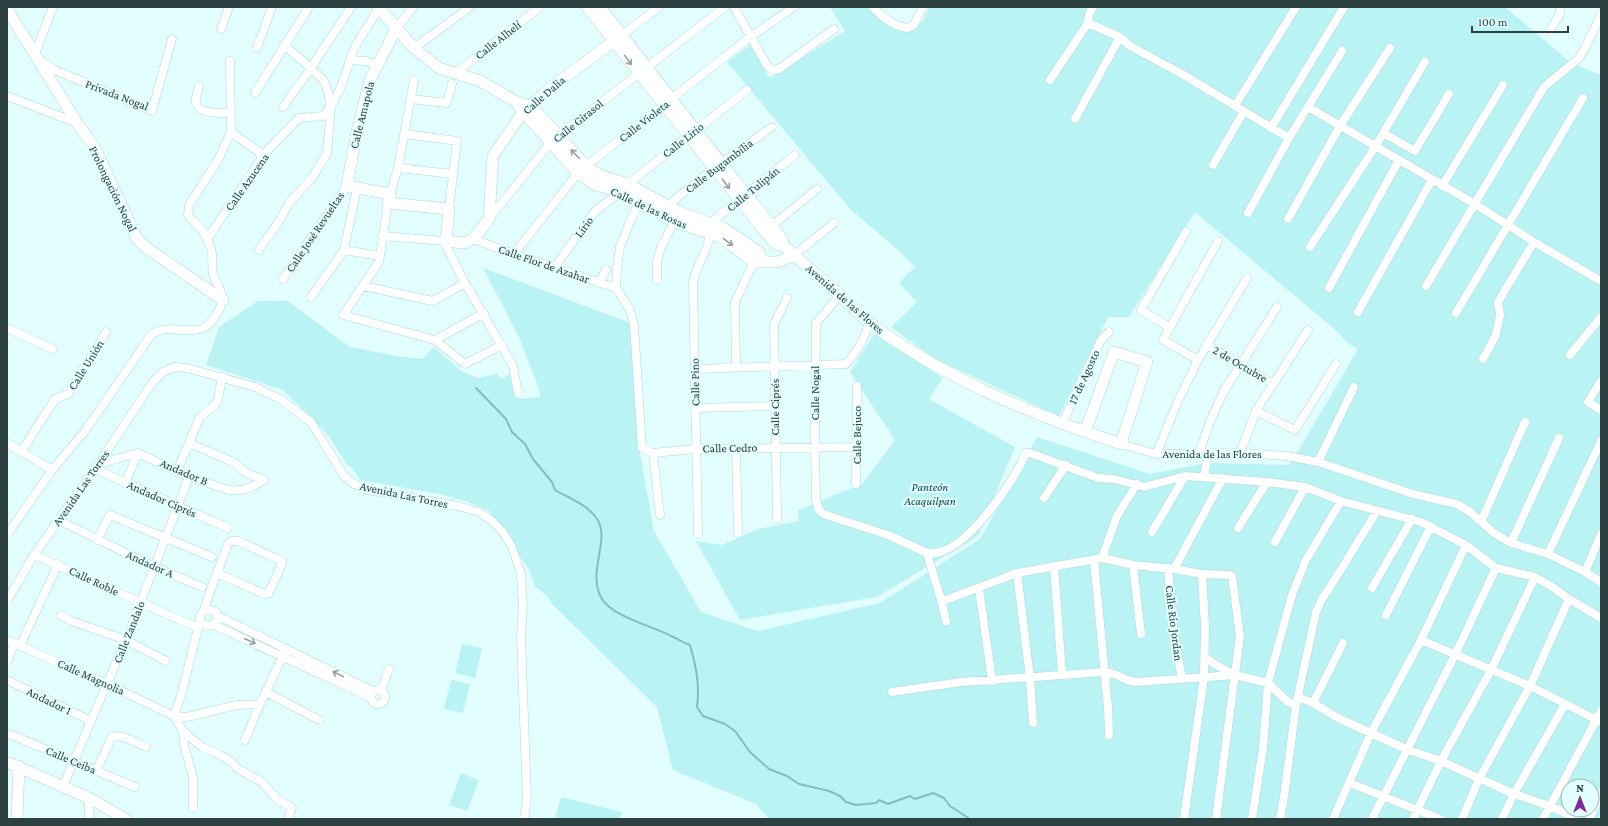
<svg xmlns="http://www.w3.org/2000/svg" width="1608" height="826" viewBox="0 0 1608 826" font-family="'Crimson Pro',serif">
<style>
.green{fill:#baf3f3;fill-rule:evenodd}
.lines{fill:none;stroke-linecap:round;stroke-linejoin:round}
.stream{stroke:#85bdbe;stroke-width:2}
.street-casing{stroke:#addada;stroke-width:9}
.secondary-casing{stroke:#addada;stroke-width:12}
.street{stroke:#fff;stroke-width:8}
.secondary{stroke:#fff;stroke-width:11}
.oneway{stroke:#96a0a0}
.labels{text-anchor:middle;stroke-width:4;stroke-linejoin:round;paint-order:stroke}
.street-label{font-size:12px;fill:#2e4141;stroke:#e3fefe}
.park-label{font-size:12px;font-style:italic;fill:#114546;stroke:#e3fefe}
</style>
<rect width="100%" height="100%" fill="#e3fefe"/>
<path class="green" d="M 830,7 L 878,7 L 891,24 L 923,22 L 929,7 L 1505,7 L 1571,63 L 1601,75 L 1601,819 L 769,819 L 756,804 L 673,770 L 657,707 L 552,604 L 547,596 L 535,586 L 528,568 L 489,511 L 468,502 L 439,494 L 360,480 L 351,467 L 347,465 L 329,436 L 283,390 L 206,365 L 219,327 L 258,301 L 288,301 L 350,347 L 397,356 L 422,359 L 434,347 L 461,371 L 478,378 L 497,374 L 501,379 L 510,374 L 517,399 L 540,397 L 539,389 L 519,337 L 483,268 L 630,323 L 640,453 L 654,531 L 701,612 L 758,631 L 880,603 L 980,539 L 1037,437 L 1150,474 L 1206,463 L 1290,465 L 1358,349 L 1346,342 L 1339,333 L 1195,212 L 1129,317 L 1108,317 L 1059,416 L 935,359 L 891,327 L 917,302 L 899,283 L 915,267 L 897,249 L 851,210 L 727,62 L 750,45 L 770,78 L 845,31 ZM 1568,786 L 1592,786 L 1592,810 L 1568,810 Z
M 874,334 L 943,378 L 929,399 L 1015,447 L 978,536 L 877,597 L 740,620 L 696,541 L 722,545 L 758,529 L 799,521 L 798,510 L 862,484 L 895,440 L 850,372 Z
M 462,644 L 482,648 L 475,678 L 455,673 Z
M 451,680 L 470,684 L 463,713 L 444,709 Z
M 461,773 L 479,780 L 467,811 L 449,805 Z
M 561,797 L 622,812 L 620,819 L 555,819 Z"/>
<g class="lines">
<path class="stream" d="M 476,388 L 506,419 L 512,432 L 525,444 L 533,459 L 552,482 L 555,490 C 569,498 588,505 597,519 C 611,540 586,573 602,599 C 613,617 653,626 671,636 C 678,639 683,643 690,645 C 696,666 700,685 697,707 L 703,716 L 725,724 L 735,731 L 750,752 L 769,769 L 787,776 L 799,784 L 829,791 L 840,796 L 846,802 L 856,805 L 876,803 L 879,800 L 888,804 L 910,796 L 915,799 L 933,793 L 944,798 L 950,806 L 970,819"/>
<g class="street-casing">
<path id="street" d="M 734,7 L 768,67 L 773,70 L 779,69 L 834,29
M 873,7 C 882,17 894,26 907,28 L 914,25 L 923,7
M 1088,23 L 1120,37 L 1130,46 L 1182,74 L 1289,138
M 221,29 L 229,7
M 396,29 L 413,7
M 1550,31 L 1560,14 L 1560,7
M 621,36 L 659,7
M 257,48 L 272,7
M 414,48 L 470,7
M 35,54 L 53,7
M 39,60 L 55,70 L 152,111 L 172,39
M 351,60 L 366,61 L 377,65
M 456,73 L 540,7
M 1050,80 L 1088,23 L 1089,14 L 1093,7
M 199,86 C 198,91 194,101 197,105 C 201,114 222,113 230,113
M 255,93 L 309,7
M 7,96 L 77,123
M 411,99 L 447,103 L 452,84
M 1235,106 L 1296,7
M 283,107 L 311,68 L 351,7
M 1308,107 L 1475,204 L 1534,242 L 1601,281
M 1075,119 L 1120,37
M 1271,128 L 1344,7
M 231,132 L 259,152 L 261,157
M 1383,133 L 1415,151 L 1449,94
M 405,134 L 457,141 L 449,209
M 1213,165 L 1244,111
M 398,168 L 453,174
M 1442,186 L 1503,85
M 390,194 L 398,168 L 414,80
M 639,202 L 629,224 L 620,247 L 617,268 L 616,288 L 630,310 L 634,325 L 642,448 L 653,453 L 695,449 L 856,447
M 388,203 L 379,262 L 343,315 L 435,340 L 484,313
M 667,206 L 714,168 L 772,127
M 1248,213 L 1289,138 L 1342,51
M 489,219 L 550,143 L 558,136 L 725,7
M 1288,219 L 1340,126 L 1390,48
M 768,229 L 817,189
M 382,236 L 446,241 L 445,244 L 465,283 L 513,366 L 518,393
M 207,239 L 260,161 L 261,157 L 299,118 L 323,116 C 339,98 345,76 352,54 C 356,42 372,20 379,8
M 473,239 L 514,254 L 616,288
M 1310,247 L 1375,147 L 1425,62
M 259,250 L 280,220 L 289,203 L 311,179 L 327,154 L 331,107 L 328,92 L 324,81 L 311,68 L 284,45
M 344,250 L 379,256
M 514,254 L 578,173 L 586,166 L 750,37 L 794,7
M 794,255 L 834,223
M 554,268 L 595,211 L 621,192 L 628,184 L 747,90
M 283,279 L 347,186
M 657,280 L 657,261 L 661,247 L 676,218
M 599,283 L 606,270
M 363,286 L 433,301 L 465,283
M 1426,286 L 1544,87 L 1579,58 L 1584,50 L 1601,15
M 1329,288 L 1399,160
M 840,295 L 816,323 L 815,447 L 816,500 L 819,510 L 823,514 L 888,535 L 927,553
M 311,297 L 344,250 L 357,188
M 1358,312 L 1432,180
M 1456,313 L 1583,98
M 7,328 L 53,349
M 1170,328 L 1141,310 L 1186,232
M 435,340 L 465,364 L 502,345
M 1207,345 L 1274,384
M 1570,355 L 1601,317
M 1483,359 L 1496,335 L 1500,315 L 1498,302 L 1534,242
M 1198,360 L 1163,340 L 1218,241
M 736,367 L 735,302 L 756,257
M 695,369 L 846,364 C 858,350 864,341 869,322
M 1601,381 L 1588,402 L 1601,410
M 695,408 L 775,406
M 1256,411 L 1295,430 L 1336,364
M 1062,424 L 1101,340 L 1109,332
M 7,443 L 52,470
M 189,443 L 226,459 L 235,463 L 246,473 L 264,480
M 1121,444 L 1156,454 L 1240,453 L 1287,456 L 1318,462 L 1413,494 L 1457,504 L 1470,512 L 1494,533 L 1511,543 L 1548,554 L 1585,572 L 1601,582
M 736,449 L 738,533
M 21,452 L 55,399 L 68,394 L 106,332
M 138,453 L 189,477 L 229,490 C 243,492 252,487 264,480
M 653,453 L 660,515
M 1199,453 L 1211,419 L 1224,391 L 1277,307
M 1240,453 L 1256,411 L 1308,330
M 1156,454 L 1179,399 L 1198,360 L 1247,278
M 1318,462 L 1354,387
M 98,464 L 138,453
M 95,469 L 228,528
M 177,471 L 200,417 L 214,406 L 218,400 L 222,377
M 1204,477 L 1208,453
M 125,483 L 138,453
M 856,484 L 857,386
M 1044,498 L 1066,465
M 777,519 L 774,324 L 787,298
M 58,520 L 155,567 L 202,587
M 1481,522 L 1525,422
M 1238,528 L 1267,482
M 1152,532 L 1185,476
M 698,534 L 693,282 C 695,270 702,260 706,249 C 710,239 710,227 716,218 L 795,155
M 7,535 L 52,470 L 85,431 L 151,335 C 167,323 184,334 201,329 C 211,326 221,310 222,300 C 223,292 217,285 214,277 C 211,269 213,261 212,253 C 211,246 206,237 203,231 C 199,225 192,221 188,215 L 189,205 L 218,160 L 231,132 L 230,61
M 97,540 L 110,515 L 212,557
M 1275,542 L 1305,487
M 1511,543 L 1559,438
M 927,553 C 931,553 936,553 940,552 C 971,544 1013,482 1026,453 L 1030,453 L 1098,478 L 1114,479 L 1144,487 L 1185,476 L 1267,482 L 1305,487 L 1341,501 L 1421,522 L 1466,545 L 1496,568 L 1535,577 L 1551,586 L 1569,599 L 1601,618
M 927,553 C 933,576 942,598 946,621
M 1548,554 L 1601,441
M 34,555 L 198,628
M 1102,558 L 1117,516 L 1137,484
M 1094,560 L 1108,707 L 1109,735
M 1133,565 L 1141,634
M 1054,566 L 1062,674
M 1168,568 L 1174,636 L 1182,679
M 1174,569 L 1223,478
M 1585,572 L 1601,534
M 1017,573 L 1030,678 L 1033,723
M 979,588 L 992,681
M 1372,588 L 1412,519
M 7,601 L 34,555 L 95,469 L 152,383 L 163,372 L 175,367 L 187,368 L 255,387 L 280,399 L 311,422 L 344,476 L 354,484 L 368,490 L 458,506 L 479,512 L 491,520 L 502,531 L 512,547 L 521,574 L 523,605 L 521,637 L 527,799 L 524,819
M 943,601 L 1017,573 L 1102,558 L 1133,565 L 1174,569 L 1202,574 L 1229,575 L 1232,576 L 1240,636 L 1216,819
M 204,610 C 211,587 220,566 228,544 L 231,541 L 238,541 L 282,561 L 282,564 L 268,594 L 264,594 L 217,573
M 61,615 L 71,621 L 126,640 L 166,661
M 1386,615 L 1431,526
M 218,616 L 373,691
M 200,620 L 181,696 L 174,716 L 183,731 L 202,747 L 218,754 L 232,762 L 238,769 L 262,782 L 277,799 L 292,808 L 288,819
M 214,625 L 218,619 L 216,612 L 208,609 L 204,610 L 200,616 L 200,620 L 206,626 L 214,625 L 370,697
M 7,640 L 107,684 L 174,716 L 187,717 L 237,705 L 260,704
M 1421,640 L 1530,686 L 1601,722
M 20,646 L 58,564
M 1205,657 L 1216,665 L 1235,675
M 7,662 L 14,644
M 7,680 L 91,721
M371 697a7 7 0 1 1 14 0a7 7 0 1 1-14 0Z
M 381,690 L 389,669
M 266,692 L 319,720
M 892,692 L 961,682 L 1104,672 L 1115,674 L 1127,680 L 1136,682 L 1235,675 L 1268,683 L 1288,702 L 1296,705
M 1298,697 L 1313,703 L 1338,718 L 1406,749 L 1441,761 L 1514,794 L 1550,806 L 1579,819
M 1313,703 L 1343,643
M 183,731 L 184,745 L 193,777 L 193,808
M 7,733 L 135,787
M 245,740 L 260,704 L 285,652
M 96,771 L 112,737 C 121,733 137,743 146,747
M 1350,783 L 1440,819
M 63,786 L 126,640 L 189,477
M 89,819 L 89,798
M 1184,819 L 1204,677 L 1205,626 L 1202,574
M 1252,819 L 1263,748 L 1268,683 L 1292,595 L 1306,560 L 1341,501
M 1280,819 L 1284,797 L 1296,705 L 1316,612 L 1322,599 L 1337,576 L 1377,511
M 1333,819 L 1371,733 L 1421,640 L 1466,545
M 1372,819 L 1455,655 L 1496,568
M 1413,819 L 1441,761 L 1491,670 L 1535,577
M 1462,819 L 1479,779 L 1530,686 L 1569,599
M 1502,819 L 1514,794 L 1565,704
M 1543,819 L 1601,711
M 1589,819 L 1601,794"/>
</g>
<g class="secondary-casing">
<path id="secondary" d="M 378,7 L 414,48 L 439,68 L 480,81 L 515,101 L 529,106 L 536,111 L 586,166 L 601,176 L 628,184 L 677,211 L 725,229 L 759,252 L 763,261
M 587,7 L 765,232 L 776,244 L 784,246 L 794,255 C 809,268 825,282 840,295 C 850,305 860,315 871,324 C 946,379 1033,415 1121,444 L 1147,362 L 1114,352 L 1085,432
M 600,7 L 721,163 L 782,239 L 784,246
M 7,9 L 77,123 L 95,148 L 137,239 L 148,249 L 223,300
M 396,29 L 370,80 L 357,131 L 347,186 L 390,194 L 388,203 L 449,209 L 446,241 L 464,243 L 473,239 L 489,219 L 493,156 L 523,112 L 554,85 L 621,36
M 519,107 L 578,173 L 595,185 L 621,192 L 675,222 L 721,237 L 754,262 L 778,262 L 794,255
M 7,762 L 89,798 L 126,819
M 17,819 L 19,766"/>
</g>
<use href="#street" class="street"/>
<use href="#secondary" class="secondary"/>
</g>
<defs><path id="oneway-shaft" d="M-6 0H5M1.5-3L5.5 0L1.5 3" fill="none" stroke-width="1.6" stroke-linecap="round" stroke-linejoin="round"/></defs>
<g class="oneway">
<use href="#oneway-shaft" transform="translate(628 60) rotate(54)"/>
<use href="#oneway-shaft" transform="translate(575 154) rotate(-134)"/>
<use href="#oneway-shaft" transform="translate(726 184) rotate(52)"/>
<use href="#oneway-shaft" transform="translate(728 242) rotate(37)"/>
<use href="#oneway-shaft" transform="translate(250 641) rotate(25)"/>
<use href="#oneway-shaft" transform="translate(338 674) rotate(-154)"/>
</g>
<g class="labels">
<g class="street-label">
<text transform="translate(498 40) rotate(-38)" y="4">Calle Alhelí</text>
<text transform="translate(117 95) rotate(21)" y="4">Privada Nogal</text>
<text transform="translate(544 95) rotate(-41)" y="4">Calle Dalia</text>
<text transform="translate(362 115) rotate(-76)" y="4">Calle Amapola</text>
<text transform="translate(578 121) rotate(-39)" y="4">Calle Girasol</text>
<text transform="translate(644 121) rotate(-38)" y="4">Calle Violeta</text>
<text transform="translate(683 140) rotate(-38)" y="4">Calle Lirio</text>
<text transform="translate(719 166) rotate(-37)" y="4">Calle Bugambilia</text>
<text transform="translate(247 182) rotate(-55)" y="4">Calle Azucena</text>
<text transform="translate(113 189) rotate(64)" y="4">Prolongación Nogal</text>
<text transform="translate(753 189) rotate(-39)" y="4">Calle Tulipán</text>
<text transform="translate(649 208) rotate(25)" y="4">Calle de las Rosas</text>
<text transform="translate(584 227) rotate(-54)" y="4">Lirio</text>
<text transform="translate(315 232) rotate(-56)" y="4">Calle José Revueltas</text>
<text transform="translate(544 264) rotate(19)" y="4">Calle Flor de Azahar</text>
<text transform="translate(845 299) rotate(41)" y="4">Avenida de las Flores</text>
<text transform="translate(1240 364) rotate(30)" y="4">2 de Octubre</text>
<text transform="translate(86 365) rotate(-58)" y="4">Calle Unión</text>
<text transform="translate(1084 377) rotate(-65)" y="4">17 de Agosto</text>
<text transform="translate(695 382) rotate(-91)" y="4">Calle Pino</text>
<text transform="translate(815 393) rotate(-90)" y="4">Calle Nogal</text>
<text transform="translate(775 407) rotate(-90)" y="4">Calle Ciprés</text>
<text transform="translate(857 435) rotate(-90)" y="4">Calle Bejuco</text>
<text transform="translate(730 448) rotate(-1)" y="4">Calle Cedro</text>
<text x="1212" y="458">Avenida de las Flores</text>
<text transform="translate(184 472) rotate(23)" y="4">Andador B</text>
<text transform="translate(81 488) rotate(-55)" y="4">Avenida Las Torres</text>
<text transform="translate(404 495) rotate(12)" y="4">Avenida Las Torres</text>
<text transform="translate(162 499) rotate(24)" y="4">Andador Ciprés</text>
<text transform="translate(150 564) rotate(24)" y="4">Andador A</text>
<text transform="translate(94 581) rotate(25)" y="4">Calle Roble</text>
<text transform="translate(1174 623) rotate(83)" y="4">Calle Rio Jordan</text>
<text transform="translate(129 632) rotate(-68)" y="4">Calle Zandalo</text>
<text transform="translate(91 677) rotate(24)" y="4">Calle Magnolia</text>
<text transform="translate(49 701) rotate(26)" y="4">Andador 1</text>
<text transform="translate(71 760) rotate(23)" y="4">Calle Ceiba</text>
</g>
<g class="park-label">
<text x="930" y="491">Panteón<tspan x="930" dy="14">Acaquilpan</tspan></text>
</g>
</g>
<rect width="1608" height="826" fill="none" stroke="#2e4141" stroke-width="16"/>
<g transform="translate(1580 798)"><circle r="19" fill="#e3fefe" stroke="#9bb2b2"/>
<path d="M0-3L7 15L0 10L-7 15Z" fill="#7f2b9a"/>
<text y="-6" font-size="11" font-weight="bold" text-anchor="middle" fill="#2e4141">N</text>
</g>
<path d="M1472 26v6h96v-6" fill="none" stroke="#2e4141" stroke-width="2"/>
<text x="1478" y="26" font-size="12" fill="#2e4141" stroke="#e3fefe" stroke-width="3" paint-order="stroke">100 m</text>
</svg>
